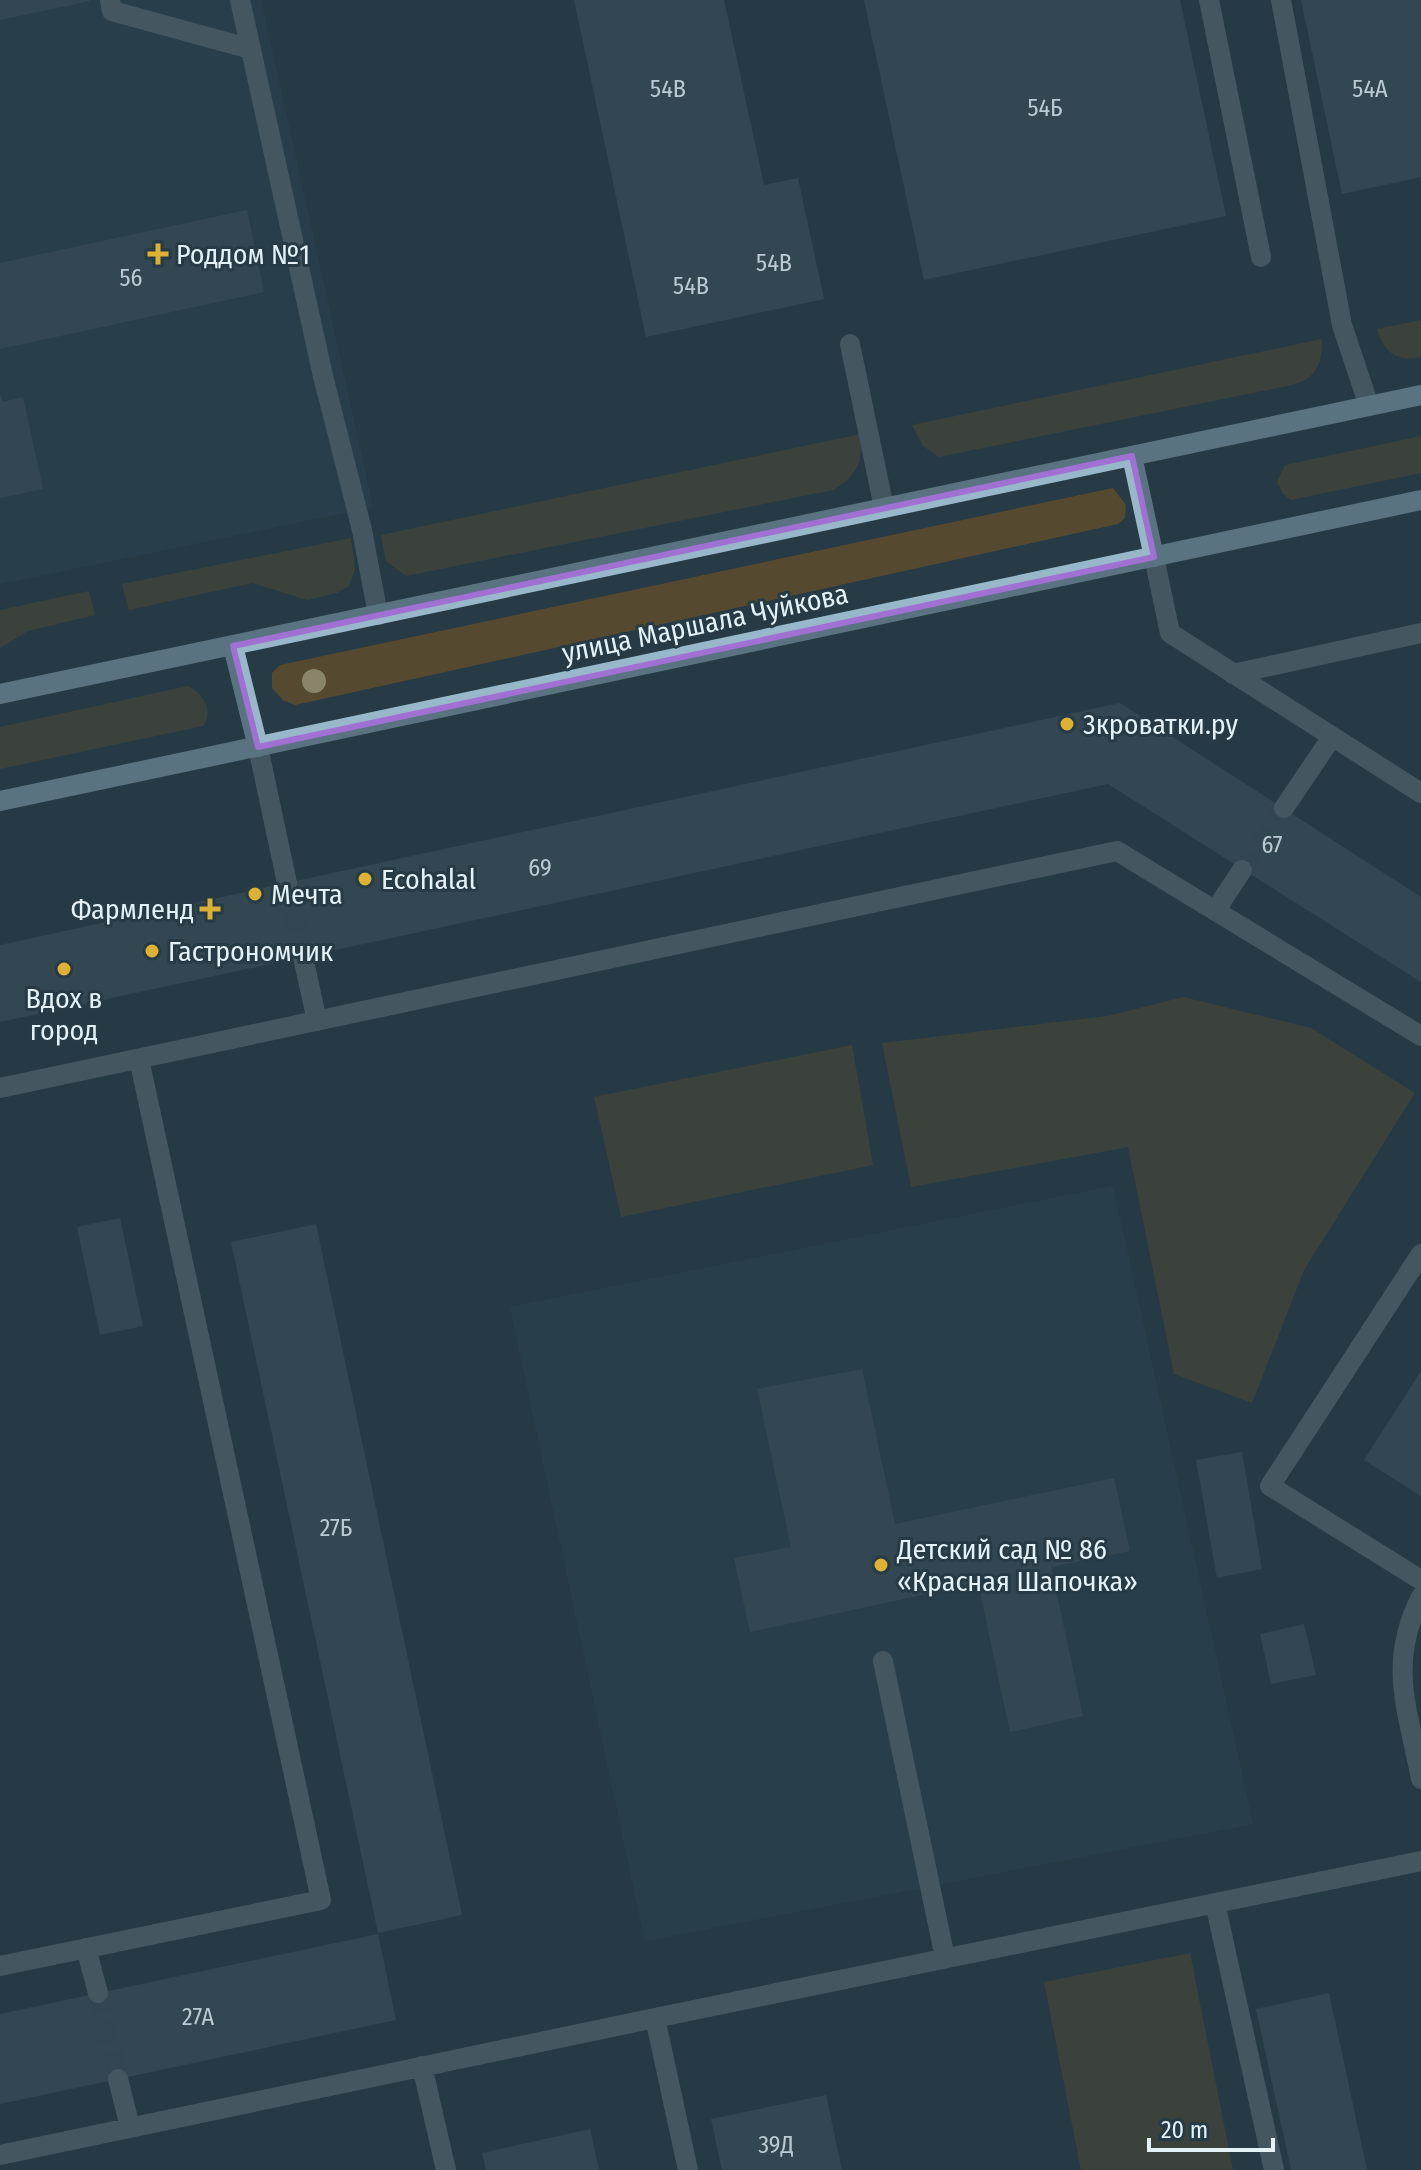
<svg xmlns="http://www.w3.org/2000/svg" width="1421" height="2170" viewBox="0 0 1421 2170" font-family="'Fira Sans Condensed',sans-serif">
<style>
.built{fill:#2a4653}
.green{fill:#554a2f}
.building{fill:#415761}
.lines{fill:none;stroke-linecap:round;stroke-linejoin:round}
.minor-tunnel{stroke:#425660;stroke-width:20;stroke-dasharray:20 10;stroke-linecap:butt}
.minor{stroke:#697981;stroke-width:20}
.major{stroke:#98b8c9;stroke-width:20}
.tree{fill:#88856a}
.marked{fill:none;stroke:#a071d3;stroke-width:6;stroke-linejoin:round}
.poi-dot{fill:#ddb133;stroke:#263b45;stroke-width:3}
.labels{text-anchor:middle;stroke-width:6;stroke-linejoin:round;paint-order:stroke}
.number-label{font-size:24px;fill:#bbcad2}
.poi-label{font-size:28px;fill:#e4f1f7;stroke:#263b45;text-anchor:start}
.street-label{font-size:28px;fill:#e4f1f7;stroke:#263b45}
</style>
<rect width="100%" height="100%" fill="#263b45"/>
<path class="built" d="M 0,0 L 261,0 L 373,507 L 0,584 Z
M 1113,1186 L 1253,1824 L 645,1941 L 510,1307 Z"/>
<path class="green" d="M 1421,320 L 1421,357 C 1397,362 1384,353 1377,329 Z
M 1322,339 C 1322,364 1317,378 1292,385 L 939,457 L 923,446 L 912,425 Z
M 861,434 C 862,463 858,475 833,490 L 406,576 L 386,561 L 381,535 Z
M 1421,436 L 1421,473 L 1291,500 L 1283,494 L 1277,482 L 1285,465 Z
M 1113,488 L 1126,505 L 1125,518 L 1118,524 L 295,705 L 283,700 L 272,688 L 272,673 L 280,665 Z
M 351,538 L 355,569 L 349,586 L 337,593 L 307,600 L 252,583 L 129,610 L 122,584 Z
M 89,591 L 95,615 L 28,631 L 0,648 L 0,610 Z
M 188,686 C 203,693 214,711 203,726 L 0,769 L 0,727 Z
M 1183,997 L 1311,1028 L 1415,1093 L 1304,1270 L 1252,1403 L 1174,1374 L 1128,1147 L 911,1187 L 882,1043 L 1108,1016 Z
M 852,1045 L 873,1165 L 621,1217 L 594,1097 Z
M 1190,1953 L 1233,2170 L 1081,2170 L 1044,1982 Z"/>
<path class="building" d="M 0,0 L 89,0 L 90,1 L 0,20 Z
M 574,0 L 724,0 L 764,185 L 798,178 L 824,299 L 646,337 Z
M 864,0 L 1180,0 L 1226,216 L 924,280 Z
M 1301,0 L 1421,0 L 1421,177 L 1342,194 Z
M 247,210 L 264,292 L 0,349 L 0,263 Z
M 0,394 L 3,402 L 23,397 L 43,489 L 0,498 Z
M 1120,703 L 1421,897 L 1421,982 L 1108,784 L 0,1022 L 0,945 Z
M 120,1218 L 143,1326 L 100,1335 L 77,1227 Z
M 316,1224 L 462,1915 L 378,1933 L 231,1242 Z
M 862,1369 L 895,1524 L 1114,1478 L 1130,1551 L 1051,1567 L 1083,1716 L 1010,1732 L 978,1583 L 750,1632 L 734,1558 L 791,1547 L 757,1389 Z
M 1421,1371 L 1421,1496 L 1364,1460 Z
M 1242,1452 L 1262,1569 L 1217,1578 L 1196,1460 Z
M 1304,1624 L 1316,1675 L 1271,1684 L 1260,1634 Z
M 378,1934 L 396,2020 L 0,2104 L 0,2014 Z
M 1329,1993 L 1367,2170 L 1291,2170 L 1256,2009 Z
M 826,2095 L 842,2170 L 722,2170 L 711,2119 Z
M 590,2129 L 599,2170 L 486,2170 L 482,2153 Z"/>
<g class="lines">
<path class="minor-tunnel" d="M 1242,870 L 1284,808
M 287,883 L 303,957
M 98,1993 L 118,2079"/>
<path class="minor" d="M 110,0 L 112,11 L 251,49
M 240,0 L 323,376 L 362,530 L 378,615
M 1209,0 L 1261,257
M 1281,0 L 1342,325 L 1369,406
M 850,344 L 884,508
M 1154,557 L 1170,633 L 1421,793
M 1233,674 L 1421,633
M 258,747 L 287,883
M 1284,808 L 1332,737
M 1215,911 L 1242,870
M 303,957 L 317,1021
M 0,1088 L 1117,851 L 1421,1036
M 1421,1254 L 1270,1486 L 1421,1580
M 1421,1597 C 1387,1664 1408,1709 1421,1779
M 883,1661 L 945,1958
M 1215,1903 L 1274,2170
M 86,1948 L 98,1993
M 0,1966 L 321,1900 L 139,1059
M 422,2066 L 446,2170
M 118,2079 L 130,2127
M 0,2155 L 655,2018
M 688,2170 L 655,2018 L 1421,1861"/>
<path class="major" d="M 1132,456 L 1154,557
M 233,646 L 258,747
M 0,694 L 1421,395
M 0,801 L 1421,500"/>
</g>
<circle class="tree" cx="314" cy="681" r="12"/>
<path d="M0 0H1421V2170H0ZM 1132,456 L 1154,557 L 258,747 L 233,646 Z" fill="#263b45" fill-opacity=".55" fill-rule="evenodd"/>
<path class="marked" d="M 1132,456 L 1154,557 L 258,747 L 233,646 Z"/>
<g class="poi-dot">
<path d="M154 242h8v8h8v8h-8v8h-8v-8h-8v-8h8z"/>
<circle cx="1067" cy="724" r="8"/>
<circle cx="365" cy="879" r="8"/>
<circle cx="255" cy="894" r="8"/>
<path d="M206 897h8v8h8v8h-8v8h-8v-8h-8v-8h8z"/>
<circle cx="152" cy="951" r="8"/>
<circle cx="64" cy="969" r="8"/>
<circle cx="881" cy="1565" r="8"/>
</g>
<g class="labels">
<g class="number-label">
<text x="668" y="97">54В</text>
<text x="1370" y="97">54А</text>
<text x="1045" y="116">54Б</text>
<text x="774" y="271">54В</text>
<text x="131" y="286">56</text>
<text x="691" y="294">54В</text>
<text x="1272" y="853">67</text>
<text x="540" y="876">69</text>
<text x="336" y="1536">27Б</text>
<text x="198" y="2025">27А</text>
<text x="776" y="2153">39Д</text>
</g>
<g class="poi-label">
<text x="176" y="264">Роддом №1</text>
<text x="1083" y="734">3кроватки.ру</text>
<text x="381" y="889">Ecohalal</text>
<text x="271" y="904">Мечта</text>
<text x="194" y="919" text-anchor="end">Фармленд</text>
<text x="168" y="961">Гастрономчик</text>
<text x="64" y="1008" text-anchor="middle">Вдох в<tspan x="64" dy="32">город</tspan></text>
<text x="897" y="1559">Детский сад № 86<tspan x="897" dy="32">«Красная Шапочка»</tspan></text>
</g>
<g class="street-label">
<text transform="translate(705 623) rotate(-12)" y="10">улица Маршала Чуйкова</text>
</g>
</g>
<path d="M1149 2138v12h124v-12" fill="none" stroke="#e4f1f7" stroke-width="4"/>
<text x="1161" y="2138" font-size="24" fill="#e4f1f7" stroke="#263b45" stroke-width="6" paint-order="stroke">20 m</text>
</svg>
